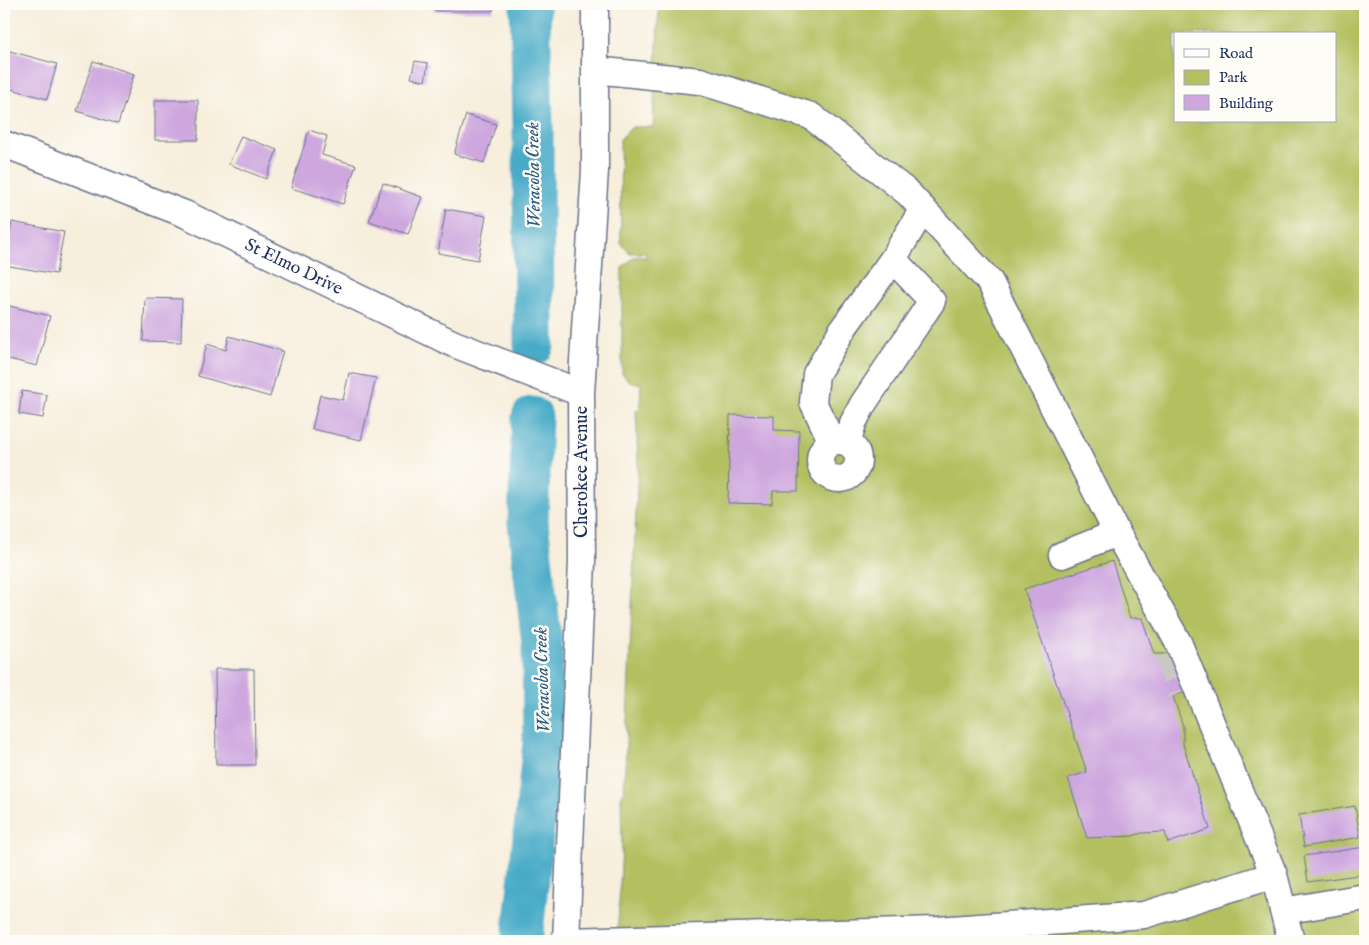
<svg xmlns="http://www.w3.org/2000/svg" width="1369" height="945" viewBox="0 0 1369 945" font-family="'IM FELL English',serif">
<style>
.green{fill:#b4c061;stroke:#687860;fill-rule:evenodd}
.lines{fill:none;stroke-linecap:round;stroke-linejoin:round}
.river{stroke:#48abc8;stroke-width:41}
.building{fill:#cea7df}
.minor-tunnel{stroke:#cbc8c3;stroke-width:26;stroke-dasharray:26 13;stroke-linecap:butt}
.minor-casing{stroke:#68728a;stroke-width:29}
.minor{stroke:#fff;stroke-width:26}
.labels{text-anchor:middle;stroke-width:5;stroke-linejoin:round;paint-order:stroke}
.street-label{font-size:18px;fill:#1b2f5e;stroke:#fdfcf7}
.water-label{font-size:19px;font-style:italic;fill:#2b5a83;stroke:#fdfcf7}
</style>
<rect width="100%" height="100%" fill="#fdfcf7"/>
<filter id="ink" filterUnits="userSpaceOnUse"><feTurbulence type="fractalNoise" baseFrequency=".02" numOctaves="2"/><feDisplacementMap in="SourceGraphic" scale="10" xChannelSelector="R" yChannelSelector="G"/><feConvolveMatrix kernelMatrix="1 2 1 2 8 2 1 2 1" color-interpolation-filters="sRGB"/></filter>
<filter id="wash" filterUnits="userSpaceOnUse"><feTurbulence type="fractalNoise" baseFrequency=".0096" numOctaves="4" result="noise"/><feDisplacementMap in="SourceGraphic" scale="20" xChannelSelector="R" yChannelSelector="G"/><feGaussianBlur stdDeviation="1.12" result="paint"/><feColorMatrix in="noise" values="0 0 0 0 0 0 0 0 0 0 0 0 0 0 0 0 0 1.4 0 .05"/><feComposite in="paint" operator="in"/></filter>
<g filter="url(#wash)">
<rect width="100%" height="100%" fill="#f7eedc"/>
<path class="green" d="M 659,4 L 1365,4 L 1365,941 L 617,941 L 622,846 L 621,795 L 624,792 L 638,464 L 636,411 L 640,407 L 641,383 L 632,383 L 622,374 L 622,268 L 634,257 L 646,257 L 646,253 L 630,253 L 621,244 L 620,139 L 632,127 L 653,127 ZM 1175,34 L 1335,34 L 1335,121 L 1175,121 Z"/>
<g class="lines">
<path class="river" d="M 530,4 L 533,126 L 534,345
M 522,941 L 543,743 L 542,644 L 528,523 L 532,417"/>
</g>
<g id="blocks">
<path class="building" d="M 434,4 L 493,4 L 493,11 L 434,11 Z
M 6,50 L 57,64 L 47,99 L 4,87 L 4,60 Z
M 93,61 L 134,74 L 118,124 L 77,111 Z
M 415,61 L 428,63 L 425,81 L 411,78 Z
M 155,100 L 198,100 L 198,140 L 155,140 Z
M 466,115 L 496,124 L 484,163 L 454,154 Z
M 309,130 L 327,136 L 322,155 L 356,165 L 343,204 L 291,188 Z
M 241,136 L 277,150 L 266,179 L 229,164 Z
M 383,183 L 422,197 L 408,234 L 369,221 Z
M 446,209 L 486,216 L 478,260 L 438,253 Z
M 12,222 L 64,232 L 56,274 L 4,265 Z
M 145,298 L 182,299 L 181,342 L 143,341 Z
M 6,305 L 50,316 L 37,366 L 4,358 L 4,315 Z
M 229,336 L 283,351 L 270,397 L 198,376 L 207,344 L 226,350 Z
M 349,373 L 376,378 L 361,440 L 312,429 L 320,395 L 343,400 Z
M 22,391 L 47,395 L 43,418 L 19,414 Z
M 730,415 L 774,416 L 774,430 L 799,431 L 798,491 L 773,491 L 772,504 L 728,503 Z
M 1112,561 L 1130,618 L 1142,618 L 1154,654 L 1178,654 L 1190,691 L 1173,696 L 1183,726 L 1183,744 L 1210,829 L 1168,843 L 1165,832 L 1142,833 L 1132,836 L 1087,838 L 1068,778 L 1087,772 L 1024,589 Z
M 215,669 L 254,669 L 255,765 L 216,765 Z
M 1355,806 L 1360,837 L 1304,847 L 1299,815 Z
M 1365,847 L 1365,874 L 1308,882 L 1304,856 Z"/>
</g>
</g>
<g filter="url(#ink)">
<use href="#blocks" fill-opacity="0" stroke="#68728a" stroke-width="1"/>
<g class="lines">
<path class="minor-tunnel" d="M 1166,654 L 1181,693"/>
<g class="minor-casing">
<path id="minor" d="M 595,70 L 700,81 L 811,116 L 908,193 L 990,282 L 1117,533 L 1178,642 L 1274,875 L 1291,941
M 4,144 L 185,214 L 454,344 L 581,393
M820 460a19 19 0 1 1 38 0a19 19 0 1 1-38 0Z
M 832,442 L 813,402 L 816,374 L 844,327 L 893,259
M 848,442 L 853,423 L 863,404 L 932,301 L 893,259 L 923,209
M 1062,555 L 1117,533
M 1283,911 L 1365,897
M 566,941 L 582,561 L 581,393 L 595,170 L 595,4
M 568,941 L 937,930 L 1144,915 L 1274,875"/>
</g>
<use href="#minor" class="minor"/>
</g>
</g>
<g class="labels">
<g class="street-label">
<text transform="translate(294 266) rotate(26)" y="6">St Elmo Drive</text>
<text transform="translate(581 472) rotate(-90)" y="6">Cherokee Avenue</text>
</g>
<g class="water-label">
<text transform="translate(532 175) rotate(-91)" y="7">Weracoba Creek</text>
<text transform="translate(541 680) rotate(-92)" y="7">Weracoba Creek</text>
</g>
</g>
<rect width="1369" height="945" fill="none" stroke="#fdfcf7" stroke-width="20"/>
<rect x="1174" y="32" width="162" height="90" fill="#fdfcf7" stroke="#a3aaba"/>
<rect x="1184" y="49" width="25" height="8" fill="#ffffff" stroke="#a3aaba"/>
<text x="1219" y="58" font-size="15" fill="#1b2f5e">Road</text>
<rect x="1184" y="70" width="25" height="15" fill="#b4c061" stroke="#a3aaba"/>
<text x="1219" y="82" font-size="15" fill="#1b2f5e">Park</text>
<rect x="1184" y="95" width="25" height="15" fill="#cea7df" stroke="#a3aaba"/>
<text x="1219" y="108" font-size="15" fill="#1b2f5e">Building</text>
</svg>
